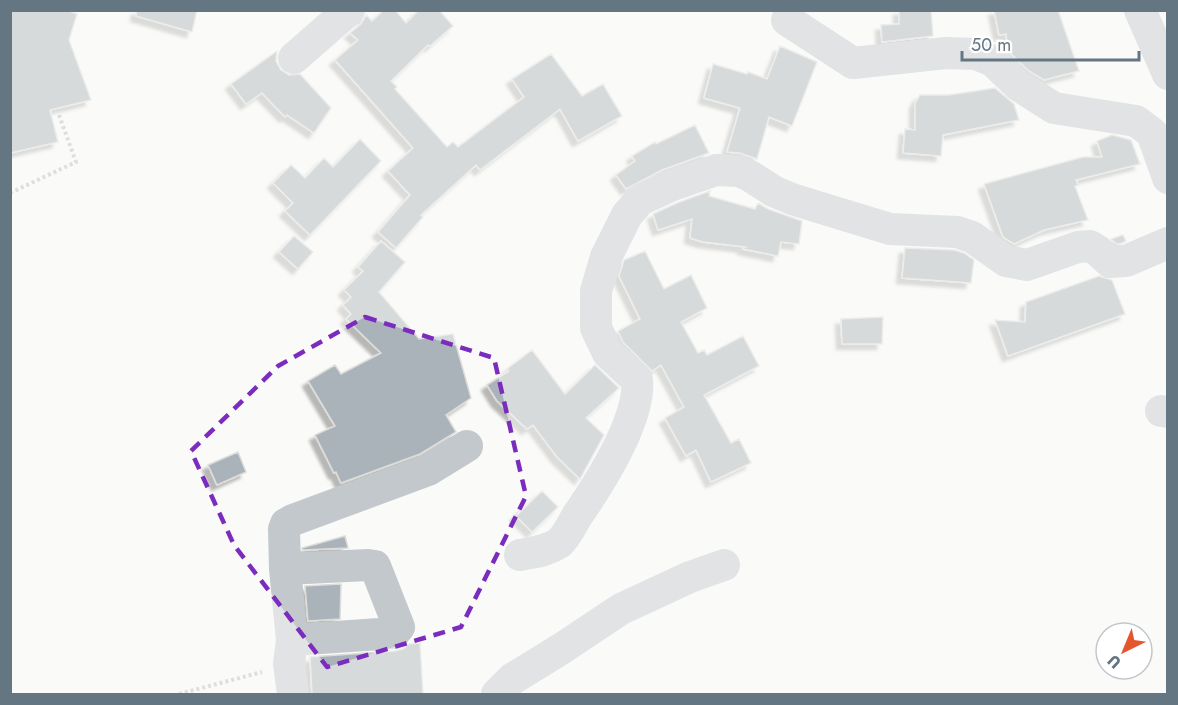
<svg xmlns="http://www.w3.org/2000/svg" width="1178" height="705" viewBox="0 0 1178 705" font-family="Jost,sans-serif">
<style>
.building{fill:#aab3b9;stroke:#dcdcda;stroke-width:1.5;filter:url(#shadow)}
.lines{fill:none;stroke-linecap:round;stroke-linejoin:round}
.path{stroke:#bbbfc2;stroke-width:4;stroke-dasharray:3 3;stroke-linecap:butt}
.minor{stroke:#c3c8cc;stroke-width:32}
.marked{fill:none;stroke:#7b2cbf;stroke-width:4.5;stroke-dasharray:12 8;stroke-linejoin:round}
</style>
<defs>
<filter id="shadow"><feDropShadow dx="-5.5" dy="5.5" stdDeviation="1.5" flood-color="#0004"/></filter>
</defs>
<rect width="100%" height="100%" fill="#fafaf8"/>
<path class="building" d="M 10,10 L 66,10 L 77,14 L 69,40 L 91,100 L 50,110 L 58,142 L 10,153 Z
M 137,10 L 197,10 L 192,32 L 136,16 Z
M 384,10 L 395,10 L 406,23 L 419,10 L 439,10 L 453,26 L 430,46 L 428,45 L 391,81 L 397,87 L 395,89 L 447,147 L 453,142 L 458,147 L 524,97 L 512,79 L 551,54 L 582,96 L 603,84 L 622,116 L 578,141 L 560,109 L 480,170 L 476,165 L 421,215 L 423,217 L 396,248 L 378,232 L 410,195 L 388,171 L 413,148 L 335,60 L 358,40 L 350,33 L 361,24 L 366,15 L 372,21 Z
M 899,10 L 931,10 L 933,36 L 882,42 L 881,25 L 899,24 Z
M 994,10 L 1058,10 L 1079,71 L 1044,80 L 1029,71 L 1008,51 L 1006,34 L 999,35 Z
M 780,46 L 817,62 L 792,126 L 769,117 L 757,159 L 740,153 L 727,152 L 740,108 L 704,98 L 713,64 L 747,74 L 748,72 L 767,79 Z
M 277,51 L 276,61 L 281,70 L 289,75 L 300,74 L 331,108 L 314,133 L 287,115 L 285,117 L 262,93 L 246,104 L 231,84 Z
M 995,88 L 1014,104 L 1019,120 L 943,135 L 941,156 L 903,153 L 905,129 L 915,130 L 915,103 L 920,95 L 949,95 Z
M 695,125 L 709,153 L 662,170 L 626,189 L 616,175 L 635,161 L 632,156 L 655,142 L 656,144 Z
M 1112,135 L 1131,140 L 1140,164 L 1076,180 L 1078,185 L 1075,186 L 1088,220 L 1044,230 L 1014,244 L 1003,237 L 984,184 L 1083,157 L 1102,157 L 1097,141 Z
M 360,139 L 381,161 L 310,235 L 285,211 L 293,203 L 273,183 L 291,165 L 305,178 L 324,158 L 333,167 Z
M 710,191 L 709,196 L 755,209 L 758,203 L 768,209 L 802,221 L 799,244 L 781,242 L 778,256 L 743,249 L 746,247 L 703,242 L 690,238 L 692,219 L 658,230 L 653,214 L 677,203 Z
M 1123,235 L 1126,241 L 1122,243 L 1117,244 L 1111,239 Z
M 294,236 L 313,252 L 298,269 L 279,252 Z
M 381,241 L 405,262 L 379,292 L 419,339 L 453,334 L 471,398 L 446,415 L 456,432 L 420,454 L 341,483 L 336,472 L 334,473 L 315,435 L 335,426 L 308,381 L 335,365 L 341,374 L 381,353 L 346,319 L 351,314 L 343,305 L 351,297 L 344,290 L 363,271 L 358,267 Z
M 905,248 L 954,250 L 964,253 L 974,260 L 971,283 L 902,278 Z
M 645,251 L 664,289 L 691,275 L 707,308 L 681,322 L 698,353 L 704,350 L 707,355 L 743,336 L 759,366 L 704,395 L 731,443 L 739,439 L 751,463 L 711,482 L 696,450 L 686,456 L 665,418 L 684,407 L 661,365 L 652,371 L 623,342 L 618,331 L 640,319 L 619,276 L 624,260 Z
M 1099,276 L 1112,280 L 1125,314 L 1008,356 L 995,320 L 1025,322 L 1026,302 Z
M 883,317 L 882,344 L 842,344 L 841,319 Z
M 532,350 L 565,394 L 595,365 L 619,388 L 586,418 L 604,435 L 580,479 L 557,457 L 533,425 L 527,429 L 497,401 L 487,385 L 509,371 L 507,369 Z
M 238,452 L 246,472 L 217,485 L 208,465 Z
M 542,491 L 558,507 L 532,532 L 516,516 Z
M 345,536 L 348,548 L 303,550 L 302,548 Z
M 341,584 L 340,619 L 308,621 L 305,586 Z
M 420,643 L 423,694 L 312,694 L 310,657 L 395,651 L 403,649 L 409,644 Z"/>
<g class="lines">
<path class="path" d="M 10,193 L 76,162 L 59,115
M 179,694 L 262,672"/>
<path class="minor" d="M 1140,10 L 1168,74
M 787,20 L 853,63 L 946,53 L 976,54 L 993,61 L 1018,85 L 1054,108 L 1136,121 L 1152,133 L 1168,178
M 294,58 L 349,10
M 1161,411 L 1168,412
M 520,555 C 534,552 547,551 559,543 C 566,537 572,525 577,516 C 599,484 641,419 637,380 L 608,353 L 596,328 L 596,291 L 606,257 L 627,215 L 640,200 L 670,186 L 716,170 L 739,171 L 750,176 L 775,192 L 795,200 L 890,229 L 957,232 L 972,237 L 1006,261 L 1027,265 L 1078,247 L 1090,246 L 1098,251 L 1110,262 L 1126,261 L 1168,243
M 285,569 L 368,565 L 375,566 L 399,627 L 394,633 L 292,640
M 293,694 L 289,664 L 292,640 L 285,569 L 284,529 L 286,524 L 293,520 L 428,470 L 467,446
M 497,694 L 512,679 L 561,649 L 621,609 L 690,577 L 724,565"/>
</g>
<path d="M0 0H1178V705H0ZM 365,317 L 494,358 L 526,496 L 461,627 L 327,667 L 234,545 L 191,451 L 278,366 Z" fill="#fafaf8" fill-opacity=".55" fill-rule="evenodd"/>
<path class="marked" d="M 365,317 L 494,358 L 526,496 L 461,627 L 327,667 L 234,545 L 191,451 L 278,366 Z"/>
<rect width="1178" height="705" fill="none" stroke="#657683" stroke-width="24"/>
<g transform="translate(1124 651) rotate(223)"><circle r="28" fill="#ffffff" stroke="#c1c8cd" stroke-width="1.5"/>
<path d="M0-4.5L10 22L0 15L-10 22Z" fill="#e4572e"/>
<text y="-9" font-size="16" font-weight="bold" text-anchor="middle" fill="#657683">U</text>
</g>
<path d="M962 51v9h177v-9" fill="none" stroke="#657683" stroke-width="3"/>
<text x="971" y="51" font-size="18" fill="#657683" stroke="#ffffff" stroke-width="4.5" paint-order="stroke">50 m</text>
</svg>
